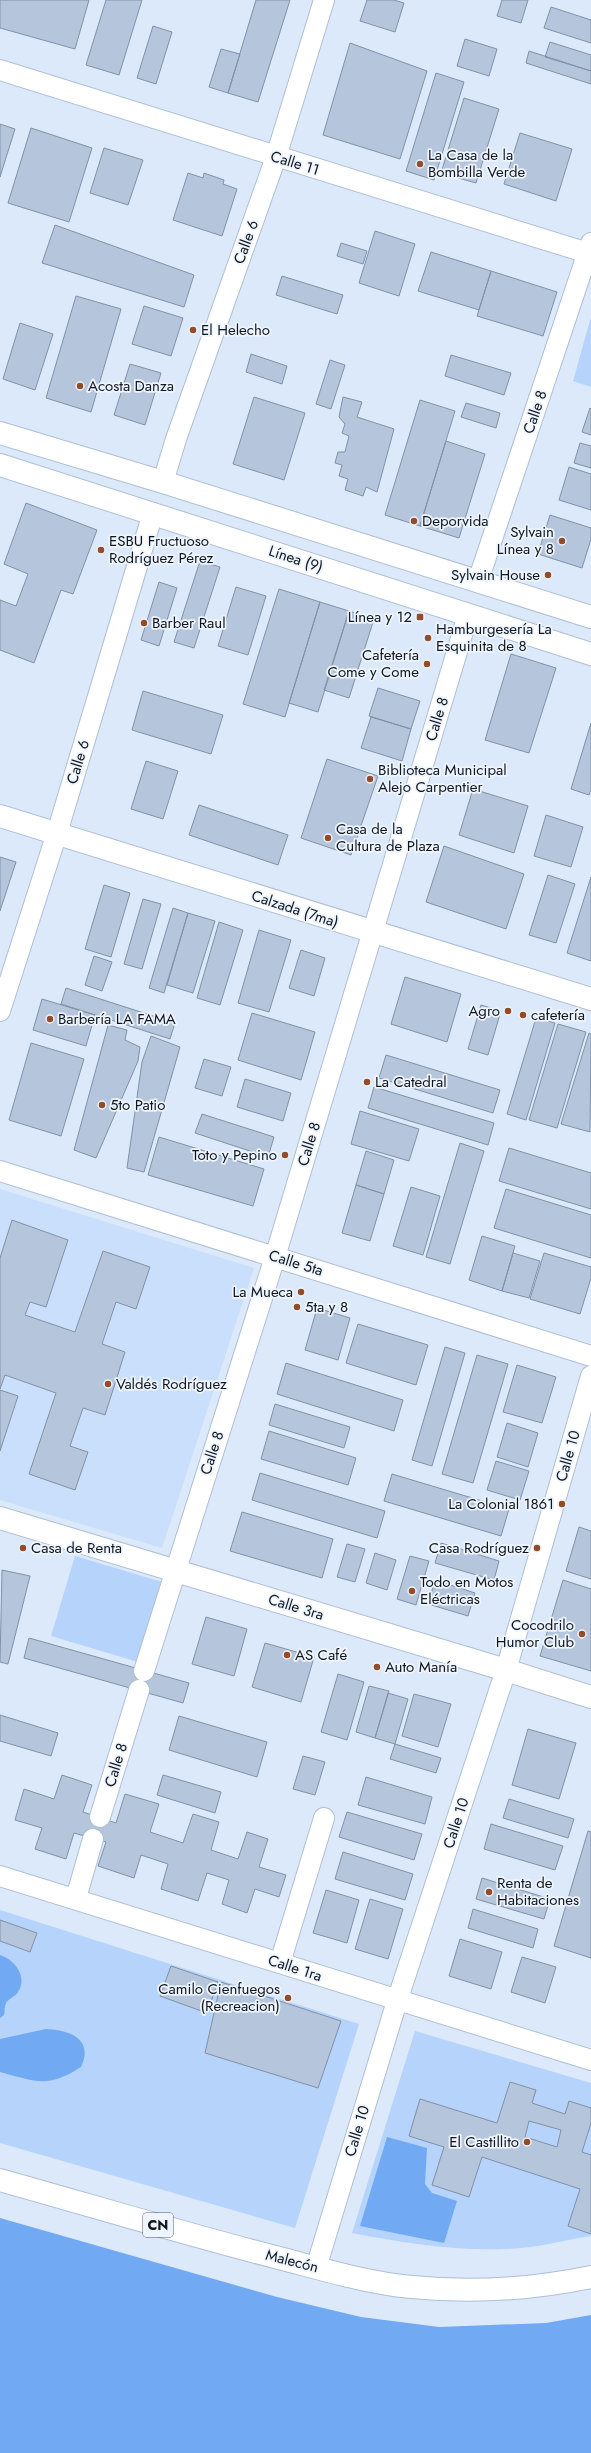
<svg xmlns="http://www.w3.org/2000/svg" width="591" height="2453" viewBox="0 0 591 2453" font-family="Jost,sans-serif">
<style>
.built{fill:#cadffc}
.green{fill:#b5d3fb}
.water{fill:#71a9f3}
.building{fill:#b5c5dc;stroke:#8191a6;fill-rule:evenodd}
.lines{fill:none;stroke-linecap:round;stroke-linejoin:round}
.minor-casing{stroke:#afbfd5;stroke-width:22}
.major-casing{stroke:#afbfd5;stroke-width:24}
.highway-casing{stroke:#afbfd5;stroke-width:24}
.minor{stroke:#fff;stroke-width:20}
.major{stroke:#fff;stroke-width:22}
.highway{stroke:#fff;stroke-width:22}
.poi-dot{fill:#934c27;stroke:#eef5fe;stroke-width:1.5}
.labels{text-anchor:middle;stroke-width:3.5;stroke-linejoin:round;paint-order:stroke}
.shield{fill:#eef5fe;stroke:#535960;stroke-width:1}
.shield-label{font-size:14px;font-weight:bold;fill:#10161d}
.poi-label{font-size:15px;fill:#10161d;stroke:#eef5fe;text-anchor:start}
.street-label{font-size:15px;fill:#10161d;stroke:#eef5fe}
</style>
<rect width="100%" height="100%" fill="#dbe9fb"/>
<path class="built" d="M 0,1189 L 254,1268 L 162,1548 L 0,1500 Z"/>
<path class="green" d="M 591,317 L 591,387 L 573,381 Z
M 75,1556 L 162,1582 L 138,1662 L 51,1636 Z
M 0,1910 L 359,2024 L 295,2228 L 0,2143 Z
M 415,2031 L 591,2083 L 591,2236 C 571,2239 551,2244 531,2247 C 471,2254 410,2244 352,2233 Z"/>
<path class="water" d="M 0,1955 C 15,1960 28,1977 18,1992 C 15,1997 9,1998 6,2003 C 4,2007 5,2011 4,2015 L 0,2018 Z
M 46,2029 C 70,2030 94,2039 81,2067 C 47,2089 35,2081 0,2072 L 0,2039 Z
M 387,2137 L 427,2148 L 425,2184 L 432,2193 L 457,2201 L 444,2243 L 360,2226 Z
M 0,2218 L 277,2297 L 361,2317 L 439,2327 L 546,2323 L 591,2315 L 591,2453 L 0,2453 Z"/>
<path class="building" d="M 0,0 L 89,0 L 75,49 L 0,28 Z
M 106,0 L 142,0 L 119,75 L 86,65 Z
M 256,0 L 290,0 L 258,102 L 228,93 Z
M 367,0 L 394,0 L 404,3 L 395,32 L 360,21 Z
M 502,0 L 528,0 L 521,23 L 497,16 Z
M 551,7 L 591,20 L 591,43 L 544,28 Z
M 153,26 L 172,32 L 156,84 L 137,78 Z
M 465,39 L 497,49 L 489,76 L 457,66 Z
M 550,42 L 591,55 L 591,71 L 545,57 Z
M 350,43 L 427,71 L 400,159 L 323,135 Z
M 221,49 L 240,54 L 228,93 L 209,87 Z
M 529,51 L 591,71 L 591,84 L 526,63 Z
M 436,73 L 464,82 L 434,180 L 406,171 Z
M 464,98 L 499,109 L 476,183 L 441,173 Z
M 0,124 L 15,129 L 0,177 Z
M 31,128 L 92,148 L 69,222 L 8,203 Z
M 520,133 L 572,149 L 556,201 L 504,184 Z
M 104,148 L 143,160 L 128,205 L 90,193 Z
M 188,173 L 203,178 L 204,173 L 224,180 L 223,184 L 237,189 L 222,236 L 173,220 Z
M 55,225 L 194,275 L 184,307 L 42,263 Z
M 375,231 L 415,244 L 399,296 L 359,283 Z
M 341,243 L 367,251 L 363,264 L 337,256 Z
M 431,252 L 491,271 L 479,310 L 418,291 Z
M 491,271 L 557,292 L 543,336 L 477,316 Z
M 282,276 L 343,295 L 337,314 L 276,295 Z
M 76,296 L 121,309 L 91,412 L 46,398 Z
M 144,306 L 183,318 L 171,356 L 132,344 Z
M 20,323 L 53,334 L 35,390 L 3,379 Z
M 251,354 L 287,366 L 282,384 L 246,372 Z
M 451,355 L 511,373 L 504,395 L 445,376 Z
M 330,360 L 345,365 L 331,409 L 316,404 Z
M 130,364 L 161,373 L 145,425 L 114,415 Z
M 254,397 L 305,413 L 284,480 L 233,464 Z
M 343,397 L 362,402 L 357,417 L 394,429 L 377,492 L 366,487 L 363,496 L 345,490 L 348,479 L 339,476 L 342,465 L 335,463 L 338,452 L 345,452 L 349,436 L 342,433 L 345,424 L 339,417 Z
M 420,400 L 455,411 L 420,526 L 385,515 Z
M 466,403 L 500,413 L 496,428 L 461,417 Z
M 590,408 L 591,409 L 591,435 L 582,432 Z
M 446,441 L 485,454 L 459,538 L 420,526 Z
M 580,443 L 591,446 L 591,468 L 574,463 Z
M 569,467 L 591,474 L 591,510 L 559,500 Z
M 26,503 L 97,530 L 73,594 L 61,590 L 34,663 L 0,650 L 0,600 L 16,606 L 28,574 L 4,564 Z
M 550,515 L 591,528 L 591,539 L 582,568 L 538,554 Z
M 200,561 L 220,567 L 194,648 L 174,642 Z
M 159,582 L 177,588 L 159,646 L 141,640 Z
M 236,587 L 266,596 L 248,655 L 218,646 Z
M 279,589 L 320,602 L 285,717 L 243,704 Z
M 320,602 L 349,611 L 318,712 L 289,703 Z
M 349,611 L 374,619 L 349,698 L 324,690 Z
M 511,654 L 556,668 L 529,753 L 485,740 Z
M 378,688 L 420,701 L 411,729 L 369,716 Z
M 143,691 L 223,715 L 211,754 L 132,730 Z
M 371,717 L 411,729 L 402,761 L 361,748 Z
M 591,723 L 591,790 L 589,795 L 571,789 Z
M 327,759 L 378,776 L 351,855 L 301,838 Z
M 146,761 L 178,771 L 163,819 L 131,809 Z
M 473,789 L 528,806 L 514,853 L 459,835 Z
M 199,805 L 288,835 L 278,865 L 189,835 Z
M 546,815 L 583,827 L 571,867 L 534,856 Z
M 444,846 L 524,874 L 506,929 L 426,902 Z
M 0,857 L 16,862 L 0,911 Z
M 548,875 L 575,884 L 556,943 L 529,935 Z
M 591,877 L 591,961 L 567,953 Z
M 104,885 L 130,893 L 111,957 L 85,949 Z
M 143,899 L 161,904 L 142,969 L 124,964 Z
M 173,908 L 188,913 L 164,993 L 149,988 Z
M 188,913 L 215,921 L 193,993 L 167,985 Z
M 219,922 L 243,930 L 220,1005 L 197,998 Z
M 259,930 L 291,940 L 269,1012 L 238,1003 Z
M 301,950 L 325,958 L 314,996 L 289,988 Z
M 94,956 L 112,962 L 102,991 L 85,985 Z
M 405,977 L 461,994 L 447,1042 L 391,1024 Z
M 66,988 L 175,1023 L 170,1039 L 61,1004 Z
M 42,999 L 95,1015 L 86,1046 L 33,1030 Z
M 481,1005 L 501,1011 L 488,1055 L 468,1049 Z
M 252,1013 L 315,1032 L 301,1080 L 238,1060 Z
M 536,1018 L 555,1023 L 526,1120 L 507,1114 Z
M 558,1024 L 586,1032 L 557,1128 L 529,1120 Z
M 108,1025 L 127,1030 L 125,1040 L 140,1047 L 138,1061 L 96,1158 L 74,1150 Z
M 589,1033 L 591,1034 L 590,1132 L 561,1124 Z
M 151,1036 L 180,1047 L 144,1172 L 127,1168 L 142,1062 Z
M 31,1043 L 84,1059 L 61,1136 L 9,1120 Z
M 386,1055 L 500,1090 L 493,1113 L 379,1078 Z
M 204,1059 L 231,1067 L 222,1096 L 195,1088 Z
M 245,1079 L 291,1093 L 283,1121 L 237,1107 Z
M 374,1087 L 494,1123 L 488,1145 L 368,1108 Z
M 360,1111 L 419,1129 L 409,1161 L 351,1144 Z
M 202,1114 L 274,1137 L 268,1157 L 195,1133 Z
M 159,1137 L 264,1169 L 253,1206 L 148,1175 Z
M 460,1143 L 484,1151 L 450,1264 L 426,1257 Z
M 509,1148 L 591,1173 L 591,1209 L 499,1181 Z
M 366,1151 L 394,1160 L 384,1194 L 356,1185 Z
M 356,1185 L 384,1194 L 370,1241 L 342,1233 Z
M 411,1187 L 440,1196 L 423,1255 L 393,1246 Z
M 506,1189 L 591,1215 L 591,1258 L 494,1228 Z
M 12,1220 L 68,1240 L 46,1307 L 30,1302 L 25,1315 L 75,1332 L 103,1251 L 150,1267 L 136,1309 L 116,1302 L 102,1344 L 125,1352 L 105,1415 L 83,1408 L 70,1446 L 88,1452 L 75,1490 L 29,1474 L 56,1393 L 5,1375 L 0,1389 L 0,1258 Z
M 482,1236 L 515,1246 L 502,1291 L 469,1280 Z
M 513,1253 L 540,1261 L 529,1298 L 502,1291 Z
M 544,1253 L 591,1267 L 591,1278 L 580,1314 L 530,1299 Z
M 317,1308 L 350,1318 L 338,1360 L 305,1350 Z
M 358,1324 L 428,1345 L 416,1385 L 346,1363 Z
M 445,1347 L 465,1353 L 432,1466 L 412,1460 Z
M 477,1355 L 508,1364 L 473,1483 L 442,1474 Z
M 286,1363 L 403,1400 L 394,1431 L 277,1394 Z
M 517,1365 L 556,1377 L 542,1423 L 503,1412 Z
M 0,1390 L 18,1396 L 0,1451 Z
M 275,1404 L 350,1427 L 344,1448 L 269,1425 Z
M 507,1423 L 538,1433 L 528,1467 L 497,1457 Z
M 269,1431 L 356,1458 L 348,1485 L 261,1459 Z
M 496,1461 L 529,1471 L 520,1500 L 487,1490 Z
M 260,1473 L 385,1511 L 377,1538 L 252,1500 Z
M 392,1474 L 509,1509 L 501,1536 L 384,1501 Z
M 242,1512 L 333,1539 L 322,1578 L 230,1551 Z
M 579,1527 L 591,1531 L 591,1579 L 566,1571 Z
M 441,1543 L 499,1561 L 494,1580 L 435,1563 Z
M 347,1544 L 365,1549 L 355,1582 L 337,1577 Z
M 375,1553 L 396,1560 L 387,1590 L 366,1583 Z
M 410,1556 L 429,1561 L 416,1605 L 397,1599 Z
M 2,1570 L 30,1576 L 8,1664 L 0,1662 Z
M 435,1580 L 475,1593 L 468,1616 L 428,1604 Z
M 563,1580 L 591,1589 L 591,1671 L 540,1656 Z
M 206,1617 L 247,1629 L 234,1676 L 192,1664 Z
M 29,1638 L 189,1683 L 183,1703 L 24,1658 Z
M 265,1643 L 314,1657 L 301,1702 L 252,1687 Z
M 338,1674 L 364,1682 L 347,1740 L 321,1732 Z
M 369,1686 L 389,1691 L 375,1738 L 356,1732 Z
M 388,1693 L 408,1699 L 395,1744 L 375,1738 Z
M 414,1694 L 451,1704 L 438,1747 L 402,1736 Z
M 0,1715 L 58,1733 L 51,1756 L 0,1741 Z
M 179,1716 L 267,1742 L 257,1777 L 169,1750 Z
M 528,1729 L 576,1743 L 559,1799 L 512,1785 Z
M 395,1744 L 441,1758 L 436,1773 L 390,1759 Z
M 303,1756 L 325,1762 L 315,1795 L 293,1789 Z
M 62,1775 L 92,1785 L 83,1812 L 116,1823 L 125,1794 L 159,1804 L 150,1832 L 183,1843 L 193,1814 L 219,1822 L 211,1850 L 238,1859 L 247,1832 L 268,1839 L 259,1867 L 286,1875 L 279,1897 L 255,1889 L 247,1913 L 222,1904 L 229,1880 L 207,1873 L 198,1901 L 161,1889 L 168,1864 L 141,1855 L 134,1878 L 98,1866 L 106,1842 L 74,1833 L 66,1859 L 35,1849 L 42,1828 L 15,1820 L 24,1789 L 54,1799 Z
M 163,1775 L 221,1792 L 215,1813 L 157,1795 Z
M 366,1777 L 432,1797 L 425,1824 L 358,1805 Z
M 509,1799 L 574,1819 L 568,1838 L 503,1818 Z
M 347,1812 L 422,1834 L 414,1860 L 339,1837 Z
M 491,1824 L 563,1846 L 555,1870 L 484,1849 Z
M 588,1831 L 591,1832 L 591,1958 L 554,1946 Z
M 343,1852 L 413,1874 L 405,1900 L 335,1879 Z
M 482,1878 L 550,1899 L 544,1919 L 476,1899 Z
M 326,1890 L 359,1900 L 347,1943 L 313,1933 Z
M 370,1899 L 403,1909 L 388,1959 L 355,1949 Z
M 473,1909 L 538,1929 L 533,1948 L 468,1928 Z
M 0,1920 L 37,1933 L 30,1952 L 0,1941 Z
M 460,1939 L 502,1952 L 491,1989 L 449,1976 Z
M 522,1957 L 556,1967 L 545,2003 L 511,1992 Z
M 171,1966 L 218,1982 L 207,2013 L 160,1996 Z
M 221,1982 L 341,2021 L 318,2088 L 205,2053 Z
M 510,2082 L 536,2090 L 532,2103 L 565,2114 L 569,2101 L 591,2108 L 591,2123 L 582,2152 L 591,2155 L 591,2234 L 568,2226 L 580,2189 L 482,2157 L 469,2197 L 432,2185 L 444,2147 L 409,2136 L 420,2099 L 497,2123 ZM 529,2121 L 561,2130 L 557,2147 L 525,2137 Z"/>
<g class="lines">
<g class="minor-casing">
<path id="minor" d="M 0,70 L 591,254
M 163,482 L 176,439 L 276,157 L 324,0
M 478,581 L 591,243
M 0,1011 L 57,833 L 153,513
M 0,1171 L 591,1356
M 144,1671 L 275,1257 L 468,615
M 100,1817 L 139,1690
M 0,1876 L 591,2060
M 76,1898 L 93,1839
M 280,1963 L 324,1818
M 316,2268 L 397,2001 L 506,1670 L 591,1376"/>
</g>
<g class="major-casing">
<path id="major" d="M 0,433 L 163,482 L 591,617
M 0,465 L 591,654
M 0,816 L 591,999
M 0,1518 L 506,1670 L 591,1697"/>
</g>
<g class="highway-casing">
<path id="highway" d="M 0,2180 C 93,2206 185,2234 279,2258 C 322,2269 367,2283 412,2287 C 472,2293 533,2289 591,2277"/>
</g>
<use href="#minor" class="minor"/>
<use href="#major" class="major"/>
<use href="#highway" class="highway"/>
</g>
<g class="poi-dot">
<circle cx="420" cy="164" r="4"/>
<circle cx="193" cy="330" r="4"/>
<circle cx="80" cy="386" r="4"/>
<circle cx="414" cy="521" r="4"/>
<circle cx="562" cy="541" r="4"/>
<circle cx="101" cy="550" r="4"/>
<circle cx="548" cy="575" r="4"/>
<rect x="416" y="613" width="8" height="8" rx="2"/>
<circle cx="144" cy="623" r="4"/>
<circle cx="428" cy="638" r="4"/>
<circle cx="427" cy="664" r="4"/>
<circle cx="370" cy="779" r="4"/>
<circle cx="328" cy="838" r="4"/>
<circle cx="508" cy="1011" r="4"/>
<circle cx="523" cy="1015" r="4"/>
<circle cx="50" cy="1019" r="4"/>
<circle cx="367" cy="1082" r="4"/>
<circle cx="102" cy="1105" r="4"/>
<circle cx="285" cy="1155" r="4"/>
<circle cx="301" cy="1292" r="4"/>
<circle cx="297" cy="1307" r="4"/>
<circle cx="108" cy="1384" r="4"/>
<circle cx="562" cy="1504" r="4"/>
<circle cx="23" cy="1548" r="4"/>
<circle cx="537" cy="1548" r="4"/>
<circle cx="412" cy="1591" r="4"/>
<circle cx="582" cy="1634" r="4"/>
<circle cx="287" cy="1655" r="4"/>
<circle cx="377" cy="1667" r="4"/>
<circle cx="489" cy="1892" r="4"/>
<circle cx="288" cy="1998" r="4"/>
<circle cx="527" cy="2142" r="4"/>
</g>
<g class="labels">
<rect class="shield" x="143" y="2213" width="30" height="24" rx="3"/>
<g class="shield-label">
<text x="158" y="2230">CN</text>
</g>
<g class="poi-label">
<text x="428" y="160">La Casa de la<tspan x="428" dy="17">Bombilla Verde</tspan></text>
<text x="201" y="335">El Helecho</text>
<text x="88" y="391">Acosta Danza</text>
<text x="422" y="526">Deporvida</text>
<text x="554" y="537" text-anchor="end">Sylvain<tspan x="554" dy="17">Línea y 8</tspan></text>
<text x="109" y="546">ESBU Fructuoso<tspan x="109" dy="17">Rodríguez Pérez</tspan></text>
<text x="540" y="580" text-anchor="end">Sylvain House</text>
<text x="412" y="622" text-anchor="end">Línea y 12</text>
<text x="152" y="628">Barber Raul</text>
<text x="436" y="634">Hamburgesería La<tspan x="436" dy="17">Esquinita de 8</tspan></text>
<text x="419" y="660" text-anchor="end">Cafetería<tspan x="419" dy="17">Come y Come</tspan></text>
<text x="378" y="775">Biblioteca Municipal<tspan x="378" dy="17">Alejo Carpentier</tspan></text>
<text x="336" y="834">Casa de la<tspan x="336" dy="17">Cultura de Plaza</tspan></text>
<text x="500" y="1016" text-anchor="end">Agro</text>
<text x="531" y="1020">cafetería</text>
<text x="58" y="1024">Barbería LA FAMA</text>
<text x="375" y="1087">La Catedral</text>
<text x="110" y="1110">5to Patio</text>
<text x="277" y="1160" text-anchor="end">Toto y Pepino</text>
<text x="293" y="1297" text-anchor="end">La Mueca</text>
<text x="305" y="1312">5ta y 8</text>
<text x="116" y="1389">Valdés Rodríguez</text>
<text x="554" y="1509" text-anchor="end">La Colonial 1861</text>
<text x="31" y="1553">Casa de Renta</text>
<text x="529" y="1553" text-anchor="end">Casa Rodríguez</text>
<text x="420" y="1587">Todo en Motos<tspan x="420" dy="17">Eléctricas</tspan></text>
<text x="574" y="1630" text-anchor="end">Cocodrilo<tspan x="574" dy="17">Humor Club</tspan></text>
<text x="295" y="1660">AS Café</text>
<text x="385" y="1672">Auto Manía</text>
<text x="497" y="1888">Renta de<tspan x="497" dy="17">Habitaciones</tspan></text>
<text x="280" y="1994" text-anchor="end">Camilo Cienfuegos<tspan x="280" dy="17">(Recreacion)</tspan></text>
<text x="519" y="2147" text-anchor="end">El Castillito</text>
</g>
<g class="street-label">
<text transform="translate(295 163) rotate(17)" y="5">Calle 11</text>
<text transform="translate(246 242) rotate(-70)" y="5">Calle 6</text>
<text transform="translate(535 412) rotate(-71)" y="5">Calle 8</text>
<text transform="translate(296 559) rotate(18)" y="5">Línea (9)</text>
<text transform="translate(437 719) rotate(-73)" y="5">Calle 8</text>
<text transform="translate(78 762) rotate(-73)" y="5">Calle 6</text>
<text transform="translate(295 909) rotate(18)" y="5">Calzada (7ma)</text>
<text transform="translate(309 1144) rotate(-73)" y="5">Calle 8</text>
<text transform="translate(296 1263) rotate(17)" y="5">Calle 5ta</text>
<text transform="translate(212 1453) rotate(-72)" y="5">Calle 8</text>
<text transform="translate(568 1456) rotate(-74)" y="5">Calle 10</text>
<text transform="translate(296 1607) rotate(17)" y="5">Calle 3ra</text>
<text transform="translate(116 1765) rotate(-73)" y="5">Calle 8</text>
<text transform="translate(456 1823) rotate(-72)" y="5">Calle 10</text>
<text transform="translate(295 1968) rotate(18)" y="5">Calle 1ra</text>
<text transform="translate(357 2131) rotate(-73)" y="5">Calle 10</text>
<text transform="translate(292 2261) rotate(14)" y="5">Malecón</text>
</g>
</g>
</svg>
